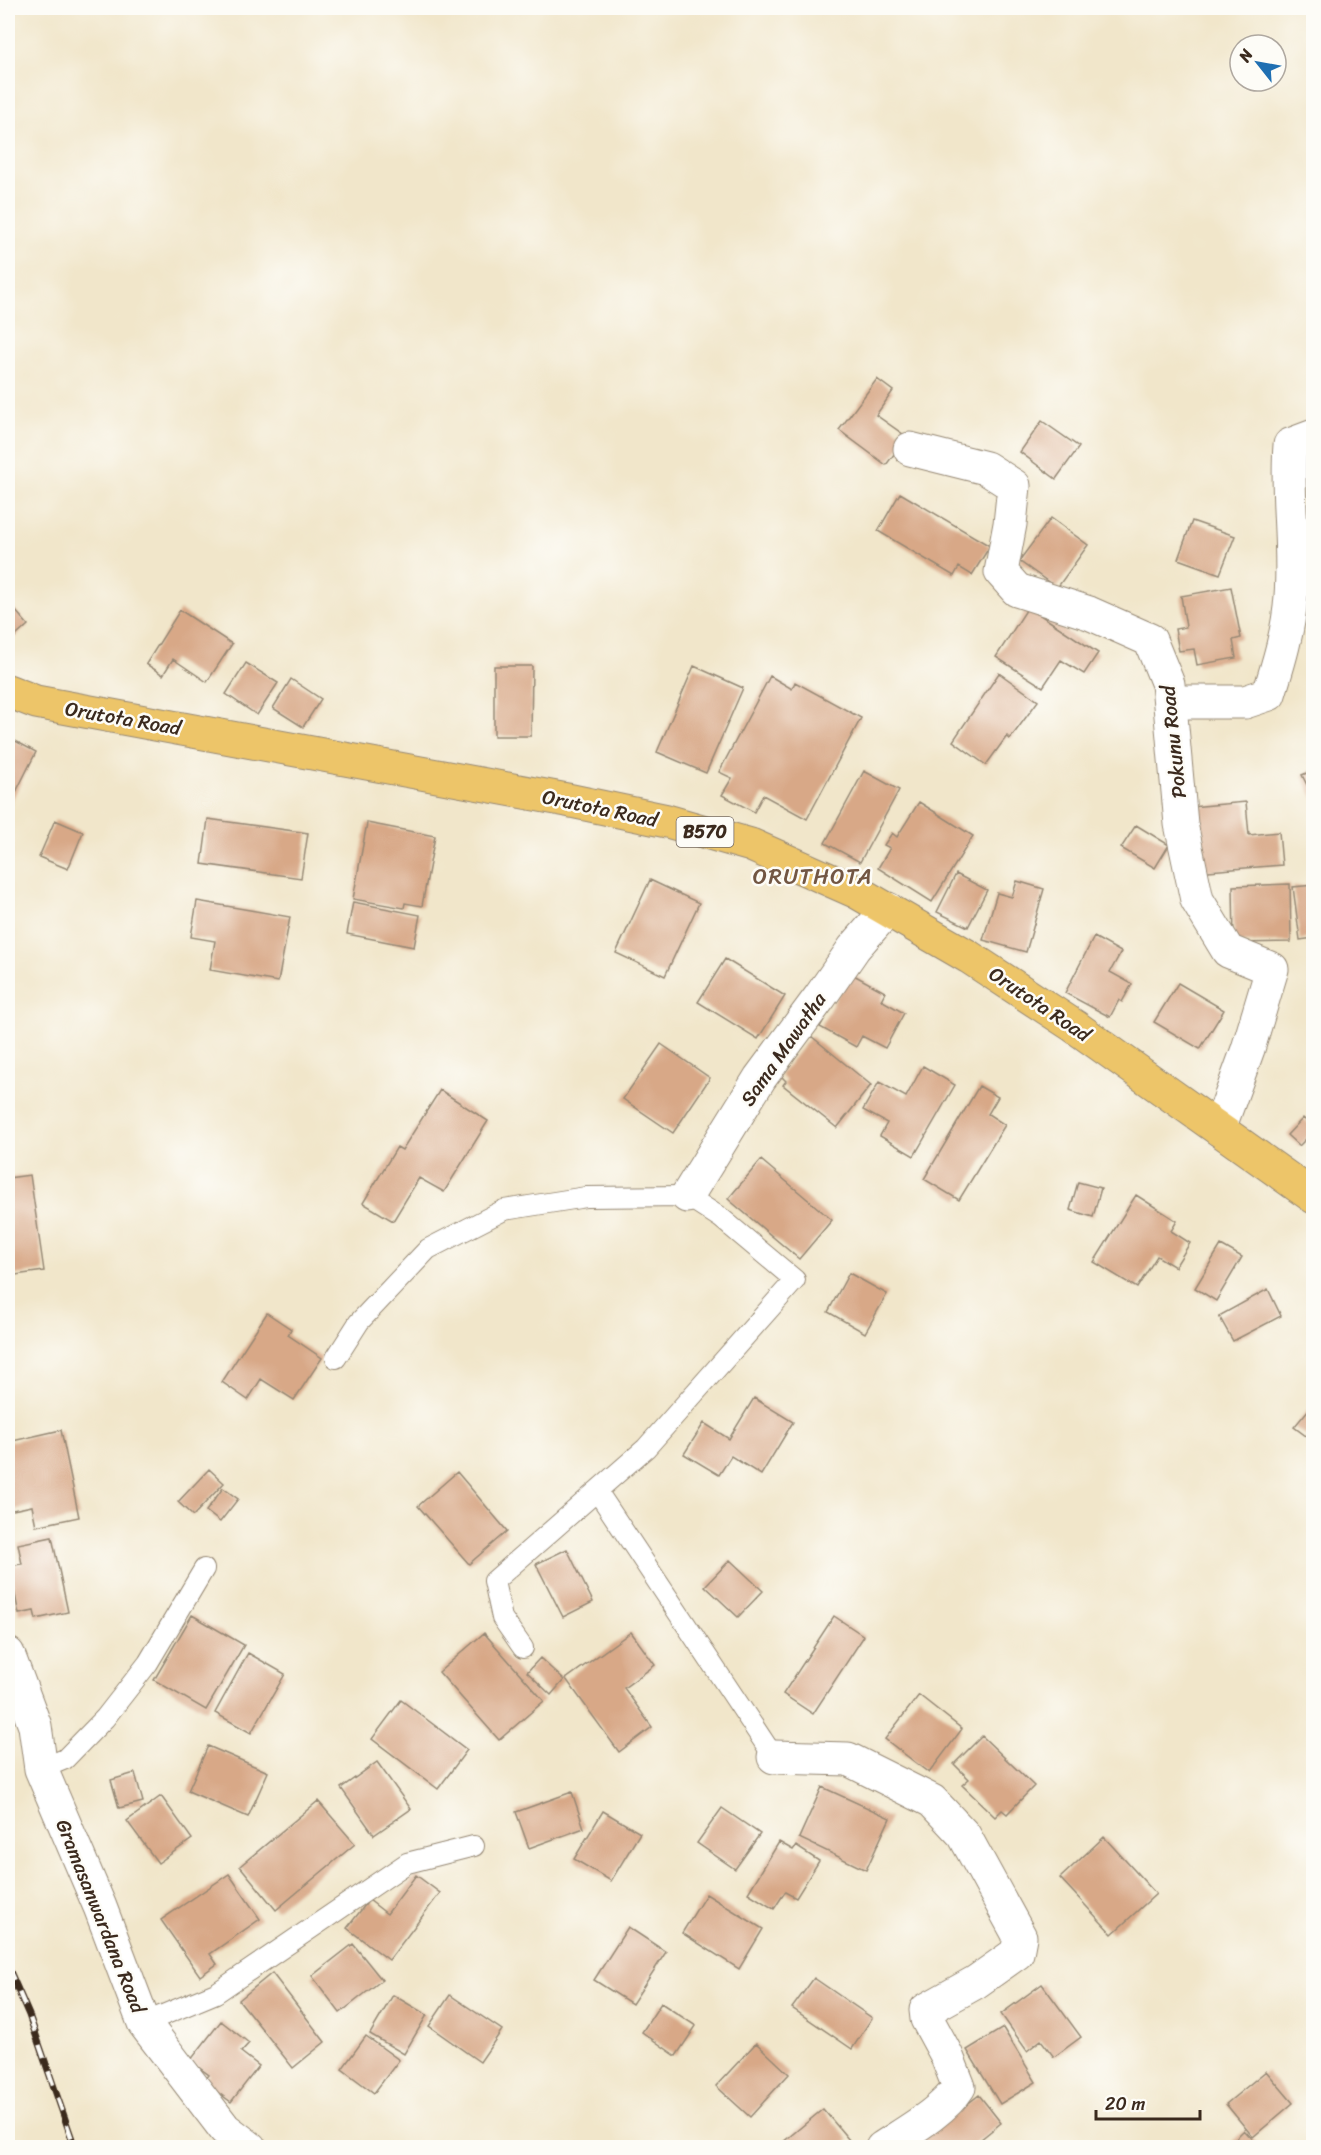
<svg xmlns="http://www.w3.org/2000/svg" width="1321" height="2155" viewBox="0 0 1321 2155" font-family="Sriracha,sans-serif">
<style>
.building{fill:#d8a887}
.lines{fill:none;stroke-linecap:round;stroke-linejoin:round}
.lane-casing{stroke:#968874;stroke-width:22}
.street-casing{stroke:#968874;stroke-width:35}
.primary-casing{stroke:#968874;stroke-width:35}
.lane{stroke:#fff;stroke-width:20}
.street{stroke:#fff;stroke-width:33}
.primary{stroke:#edc569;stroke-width:33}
.rail-casing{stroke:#3b2a1e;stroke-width:7}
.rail{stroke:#fdfcf7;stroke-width:4.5;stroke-dasharray:14;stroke-linecap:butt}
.labels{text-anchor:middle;stroke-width:5;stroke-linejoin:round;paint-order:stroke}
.shield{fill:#fdfcf7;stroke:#75695f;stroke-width:1.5}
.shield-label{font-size:18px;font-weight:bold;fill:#3b2a1e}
.street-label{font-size:20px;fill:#3b2a1e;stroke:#fdfcf7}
.quarter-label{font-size:22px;letter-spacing:1.5px;fill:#725643;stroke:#fdfcf7}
</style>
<rect width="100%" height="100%" fill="#fdfcf7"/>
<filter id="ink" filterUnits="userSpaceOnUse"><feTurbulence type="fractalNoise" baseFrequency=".0167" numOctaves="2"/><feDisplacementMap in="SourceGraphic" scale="12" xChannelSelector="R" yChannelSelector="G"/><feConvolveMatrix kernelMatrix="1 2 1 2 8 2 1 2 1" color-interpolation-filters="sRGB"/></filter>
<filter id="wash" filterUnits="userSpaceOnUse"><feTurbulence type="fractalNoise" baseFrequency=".008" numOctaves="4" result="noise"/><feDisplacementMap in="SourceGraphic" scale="24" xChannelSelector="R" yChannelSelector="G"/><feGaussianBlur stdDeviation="1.35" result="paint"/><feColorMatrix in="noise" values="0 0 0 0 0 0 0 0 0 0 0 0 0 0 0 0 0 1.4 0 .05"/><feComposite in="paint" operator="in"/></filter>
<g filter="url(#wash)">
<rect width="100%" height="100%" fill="#f1e6ca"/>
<g id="blocks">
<path class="building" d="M 877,379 L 893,391 L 876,415 L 907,437 L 886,465 L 839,430 Z
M 1042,421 L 1079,447 L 1056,479 L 1020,452 Z
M 900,493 L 990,546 L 972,575 L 959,567 L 954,576 L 878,531 Z
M 1051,518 L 1088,545 L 1057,588 L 1019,561 Z
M 1192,521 L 1235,536 L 1220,574 L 1178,559 Z
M 1231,587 L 1241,638 L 1233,640 L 1236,658 L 1197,665 L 1194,649 L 1179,651 L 1175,629 L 1186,627 L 1181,596 Z
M 8,602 L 28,625 L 8,643 Z
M 1028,607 L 1098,653 L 1084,674 L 1061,660 L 1043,687 L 996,657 Z
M 180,610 L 232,644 L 207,682 L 173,659 L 163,675 L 146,664 Z
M 246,663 L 278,683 L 257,715 L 226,694 Z
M 494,666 L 532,666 L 531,736 L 494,736 Z
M 694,666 L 743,688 L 706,773 L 657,752 Z
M 999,673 L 1038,701 L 1010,739 L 1007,736 L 986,765 L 953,741 Z
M 770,676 L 792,689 L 795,682 L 861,718 L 807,819 L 763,795 L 754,812 L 722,795 L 732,778 L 719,772 Z
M 291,679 L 321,699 L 303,727 L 273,708 Z
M 8,737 L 36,752 L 8,808 Z
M 1314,770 L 1314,799 L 1302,775 Z
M 864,771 L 899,790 L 860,862 L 825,843 Z
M 919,802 L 973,836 L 932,902 L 878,868 L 890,848 L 884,845 L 892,833 L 897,837 Z
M 1246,802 L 1249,835 L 1279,832 L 1282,865 L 1196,872 L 1191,807 Z
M 208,819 L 308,833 L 301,878 L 202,864 Z
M 55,820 L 83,832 L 68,869 L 39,857 Z
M 367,823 L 435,836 L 422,906 L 405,903 L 404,908 L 353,899 Z
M 1136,825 L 1169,845 L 1155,868 L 1121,848 Z
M 956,874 L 987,890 L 968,927 L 937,912 Z
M 650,880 L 699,903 L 665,976 L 616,953 Z
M 1017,881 L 1044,889 L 1026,952 L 983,940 L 997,893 L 1012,897 Z
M 1290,884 L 1291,942 L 1234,943 L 1233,886 Z
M 1314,885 L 1314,938 L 1300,940 L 1293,887 Z
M 197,901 L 290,917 L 278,982 L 210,970 L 215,941 L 191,937 Z
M 353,902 L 420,915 L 414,947 L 347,934 Z
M 1094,937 L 1121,952 L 1110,972 L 1132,984 L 1122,1002 L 1119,1000 L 1110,1017 L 1065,993 Z
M 725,959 L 785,996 L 758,1039 L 698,1002 Z
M 850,973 L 885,992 L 881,1000 L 904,1013 L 885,1048 L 862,1036 L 856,1047 L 820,1027 Z
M 1178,983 L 1224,1010 L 1200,1049 L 1154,1022 Z
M 811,1036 L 871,1085 L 837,1128 L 783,1085 L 786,1081 L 780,1075 Z
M 661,1044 L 710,1078 L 673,1133 L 623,1099 Z
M 923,1066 L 955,1085 L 914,1156 L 880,1136 L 887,1123 L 863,1110 L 879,1082 L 906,1097 Z
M 979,1086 L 998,1097 L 988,1114 L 1005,1125 L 959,1200 L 924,1179 Z
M 440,1090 L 488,1121 L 444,1192 L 419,1178 L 393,1221 L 363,1203 L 397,1147 L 402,1150 Z
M 1303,1118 L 1314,1128 L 1314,1131 L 1299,1146 L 1287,1135 Z
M 761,1160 L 832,1220 L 799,1259 L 728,1199 Z
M 30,1175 L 44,1271 L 8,1276 L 8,1178 Z
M 1078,1182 L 1101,1188 L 1093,1217 L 1070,1210 Z
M 1136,1195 L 1177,1221 L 1171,1231 L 1190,1243 L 1175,1267 L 1157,1256 L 1137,1288 L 1094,1262 Z
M 1221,1245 L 1242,1257 L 1216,1301 L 1195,1288 Z
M 849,1273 L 887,1294 L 865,1333 L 828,1312 Z
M 1268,1289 L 1281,1316 L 1233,1341 L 1219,1316 Z
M 267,1313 L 291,1329 L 288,1335 L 322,1358 L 294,1400 L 261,1379 L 248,1400 L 222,1382 Z
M 754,1398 L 793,1422 L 761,1475 L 731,1456 L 719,1475 L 684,1454 L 704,1423 L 729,1439 Z
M 1314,1403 L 1314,1426 L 1306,1436 L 1294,1427 Z
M 61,1430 L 79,1517 L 36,1526 L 32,1506 L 8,1511 L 8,1442 Z
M 209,1469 L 224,1483 L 193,1516 L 178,1502 Z
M 457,1472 L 507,1531 L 469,1564 L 418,1506 Z
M 223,1488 L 238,1499 L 220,1522 L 206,1511 Z
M 52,1537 L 68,1612 L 36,1619 L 34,1611 L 19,1614 L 9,1566 L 22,1564 L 18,1544 Z
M 567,1549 L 593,1602 L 563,1617 L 536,1564 Z
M 730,1560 L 763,1591 L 738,1617 L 705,1586 Z
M 192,1615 L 244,1645 L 206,1710 L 154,1680 Z
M 834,1616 L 864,1636 L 813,1714 L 783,1694 Z
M 631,1632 L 655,1665 L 624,1688 L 652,1727 L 619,1752 L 566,1679 Z
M 484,1633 L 544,1701 L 499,1740 L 439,1672 Z
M 248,1653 L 285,1674 L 251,1733 L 215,1713 Z
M 540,1658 L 564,1680 L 551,1695 L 527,1672 Z
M 919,1695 L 962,1729 L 929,1773 L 885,1739 Z
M 401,1700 L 467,1750 L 438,1789 L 372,1739 Z
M 982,1736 L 1034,1786 L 1007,1814 L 1002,1810 L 995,1817 L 962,1785 L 969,1779 L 954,1764 Z
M 208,1746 L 268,1772 L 248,1817 L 188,1791 Z
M 377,1762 L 411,1809 L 374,1835 L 341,1788 Z
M 135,1773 L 143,1802 L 119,1808 L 111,1780 Z
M 822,1787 L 890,1818 L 866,1870 L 799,1838 Z
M 572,1792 L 584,1828 L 529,1848 L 516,1812 Z
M 161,1796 L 192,1839 L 158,1863 L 127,1821 Z
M 318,1801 L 355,1844 L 276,1910 L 240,1866 Z
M 722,1808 L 760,1834 L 735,1869 L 697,1843 Z
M 603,1811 L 640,1833 L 611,1881 L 574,1859 Z
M 1104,1837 L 1156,1894 L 1112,1934 L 1060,1878 Z
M 779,1842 L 793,1850 L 796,1846 L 819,1861 L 796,1898 L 785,1892 L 774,1909 L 748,1893 Z
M 229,1874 L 260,1919 L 210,1954 L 217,1964 L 200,1976 L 161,1920 Z
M 416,1875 L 440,1893 L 389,1960 L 347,1928 L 369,1900 L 387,1914 Z
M 706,1894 L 763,1929 L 739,1969 L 682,1933 Z
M 628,1927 L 666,1952 L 632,2004 L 594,1980 Z
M 353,1944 L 382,1980 L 340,2013 L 312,1976 Z
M 272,1973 L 325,2042 L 293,2068 L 239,2000 Z
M 814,1978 L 872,2018 L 852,2049 L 792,2008 Z
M 1042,1984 L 1081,2037 L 1054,2057 L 1041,2040 L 1027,2051 L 1001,2014 Z
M 393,1995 L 427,2015 L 404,2054 L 370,2034 Z
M 450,1995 L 502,2030 L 480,2062 L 429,2026 Z
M 661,2003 L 696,2026 L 676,2056 L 642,2032 Z
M 221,2021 L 249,2043 L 241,2052 L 259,2066 L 231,2102 L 204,2082 L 209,2075 L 190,2061 Z
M 1003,2028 L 1036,2082 L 1000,2104 L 967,2050 Z
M 366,2036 L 399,2060 L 374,2093 L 342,2069 Z
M 756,2043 L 789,2074 L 750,2117 L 716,2086 Z
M 1266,2071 L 1293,2103 L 1253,2137 L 1226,2104 Z
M 979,2095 L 1001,2123 L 970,2148 L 911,2148 Z
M 823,2109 L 849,2140 L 840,2148 L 776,2148 Z
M 1244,2130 L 1261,2148 L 1226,2148 Z"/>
</g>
</g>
<g filter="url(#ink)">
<use href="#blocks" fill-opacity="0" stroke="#968874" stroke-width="1.5"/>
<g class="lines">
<g class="lane-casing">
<path id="lane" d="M 336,1358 L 359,1322 L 428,1249 L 504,1210 L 586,1197 L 687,1196 L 721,1218 L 795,1280 L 646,1448 L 494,1581 L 502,1618 L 523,1648
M 597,1491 L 774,1757
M 41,1769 L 65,1759 L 105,1718 L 148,1663 L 204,1569
M 144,2023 L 216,1993 L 407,1863 L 474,1846"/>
</g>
<g class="street-casing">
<path id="street" d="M 910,449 L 986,468 L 1014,486 L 1010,524 L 1001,572 L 1017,590 L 1089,613 L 1150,640 L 1168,684 L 1181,824 L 1197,900 L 1228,951 L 1272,969 L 1248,1049 L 1219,1129
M 1170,702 L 1245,702 L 1269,694 C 1279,662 1289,629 1291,596 C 1295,545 1286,495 1290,445 L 1314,436
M 687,1196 L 760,1078 L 820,997 L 854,948 L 888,909
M 8,1654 L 35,1726 L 41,1769 L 100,1907 L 144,2023 L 225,2129 L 250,2148
M 774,1757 L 848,1759 L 932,1801 L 964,1835 L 1020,1937 L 1017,1953 L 976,1982 L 926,2010 L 927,2019 L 946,2054 L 959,2087 C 944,2111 906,2132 882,2148"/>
</g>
<g class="primary-casing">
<path id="primary" d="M 8,691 L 36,702 L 567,800 L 667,821 L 751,845 L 857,892 L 969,957 L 1074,1026 L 1314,1197"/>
</g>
<use href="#lane" class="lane"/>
<use href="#street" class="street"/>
<use href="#primary" class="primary"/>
<g class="rail-casing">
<path id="rail" d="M 8,1967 L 29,2015 L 75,2148"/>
</g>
<use href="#rail" class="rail"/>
</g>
</g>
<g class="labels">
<rect class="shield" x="676.5" y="817" width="57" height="30" rx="4.5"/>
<g class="shield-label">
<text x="705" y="838">B570</text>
</g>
<g class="street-label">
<text transform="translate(123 718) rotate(10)" y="7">Orutota Road</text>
<text transform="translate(1173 742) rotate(-96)" y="7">Pokunu Road</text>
<text transform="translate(600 808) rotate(12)" y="7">Orutota Road</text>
<text transform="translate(1040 1004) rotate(34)" y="7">Orutota Road</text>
<text transform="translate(783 1049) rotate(-55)" y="7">Sama Mawatha</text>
<text transform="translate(101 1916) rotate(68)" y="7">Gramasanwardana Road</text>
</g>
<g class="quarter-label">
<text x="813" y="884">ORUTHOTA</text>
</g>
</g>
<rect width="1321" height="2155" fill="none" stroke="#fdfcf7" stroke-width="30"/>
<g transform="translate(1258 63) rotate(301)"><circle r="28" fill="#fdfcf7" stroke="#afa8a0" stroke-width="1.5"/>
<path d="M0-4.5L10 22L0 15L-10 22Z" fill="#1f6fb2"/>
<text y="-9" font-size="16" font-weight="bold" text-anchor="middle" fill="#3b2a1e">N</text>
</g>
<path d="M1096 2110v9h104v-9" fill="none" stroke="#3b2a1e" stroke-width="3"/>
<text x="1105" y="2110" font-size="18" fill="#3b2a1e" stroke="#fdfcf7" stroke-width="4.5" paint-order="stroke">20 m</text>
</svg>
